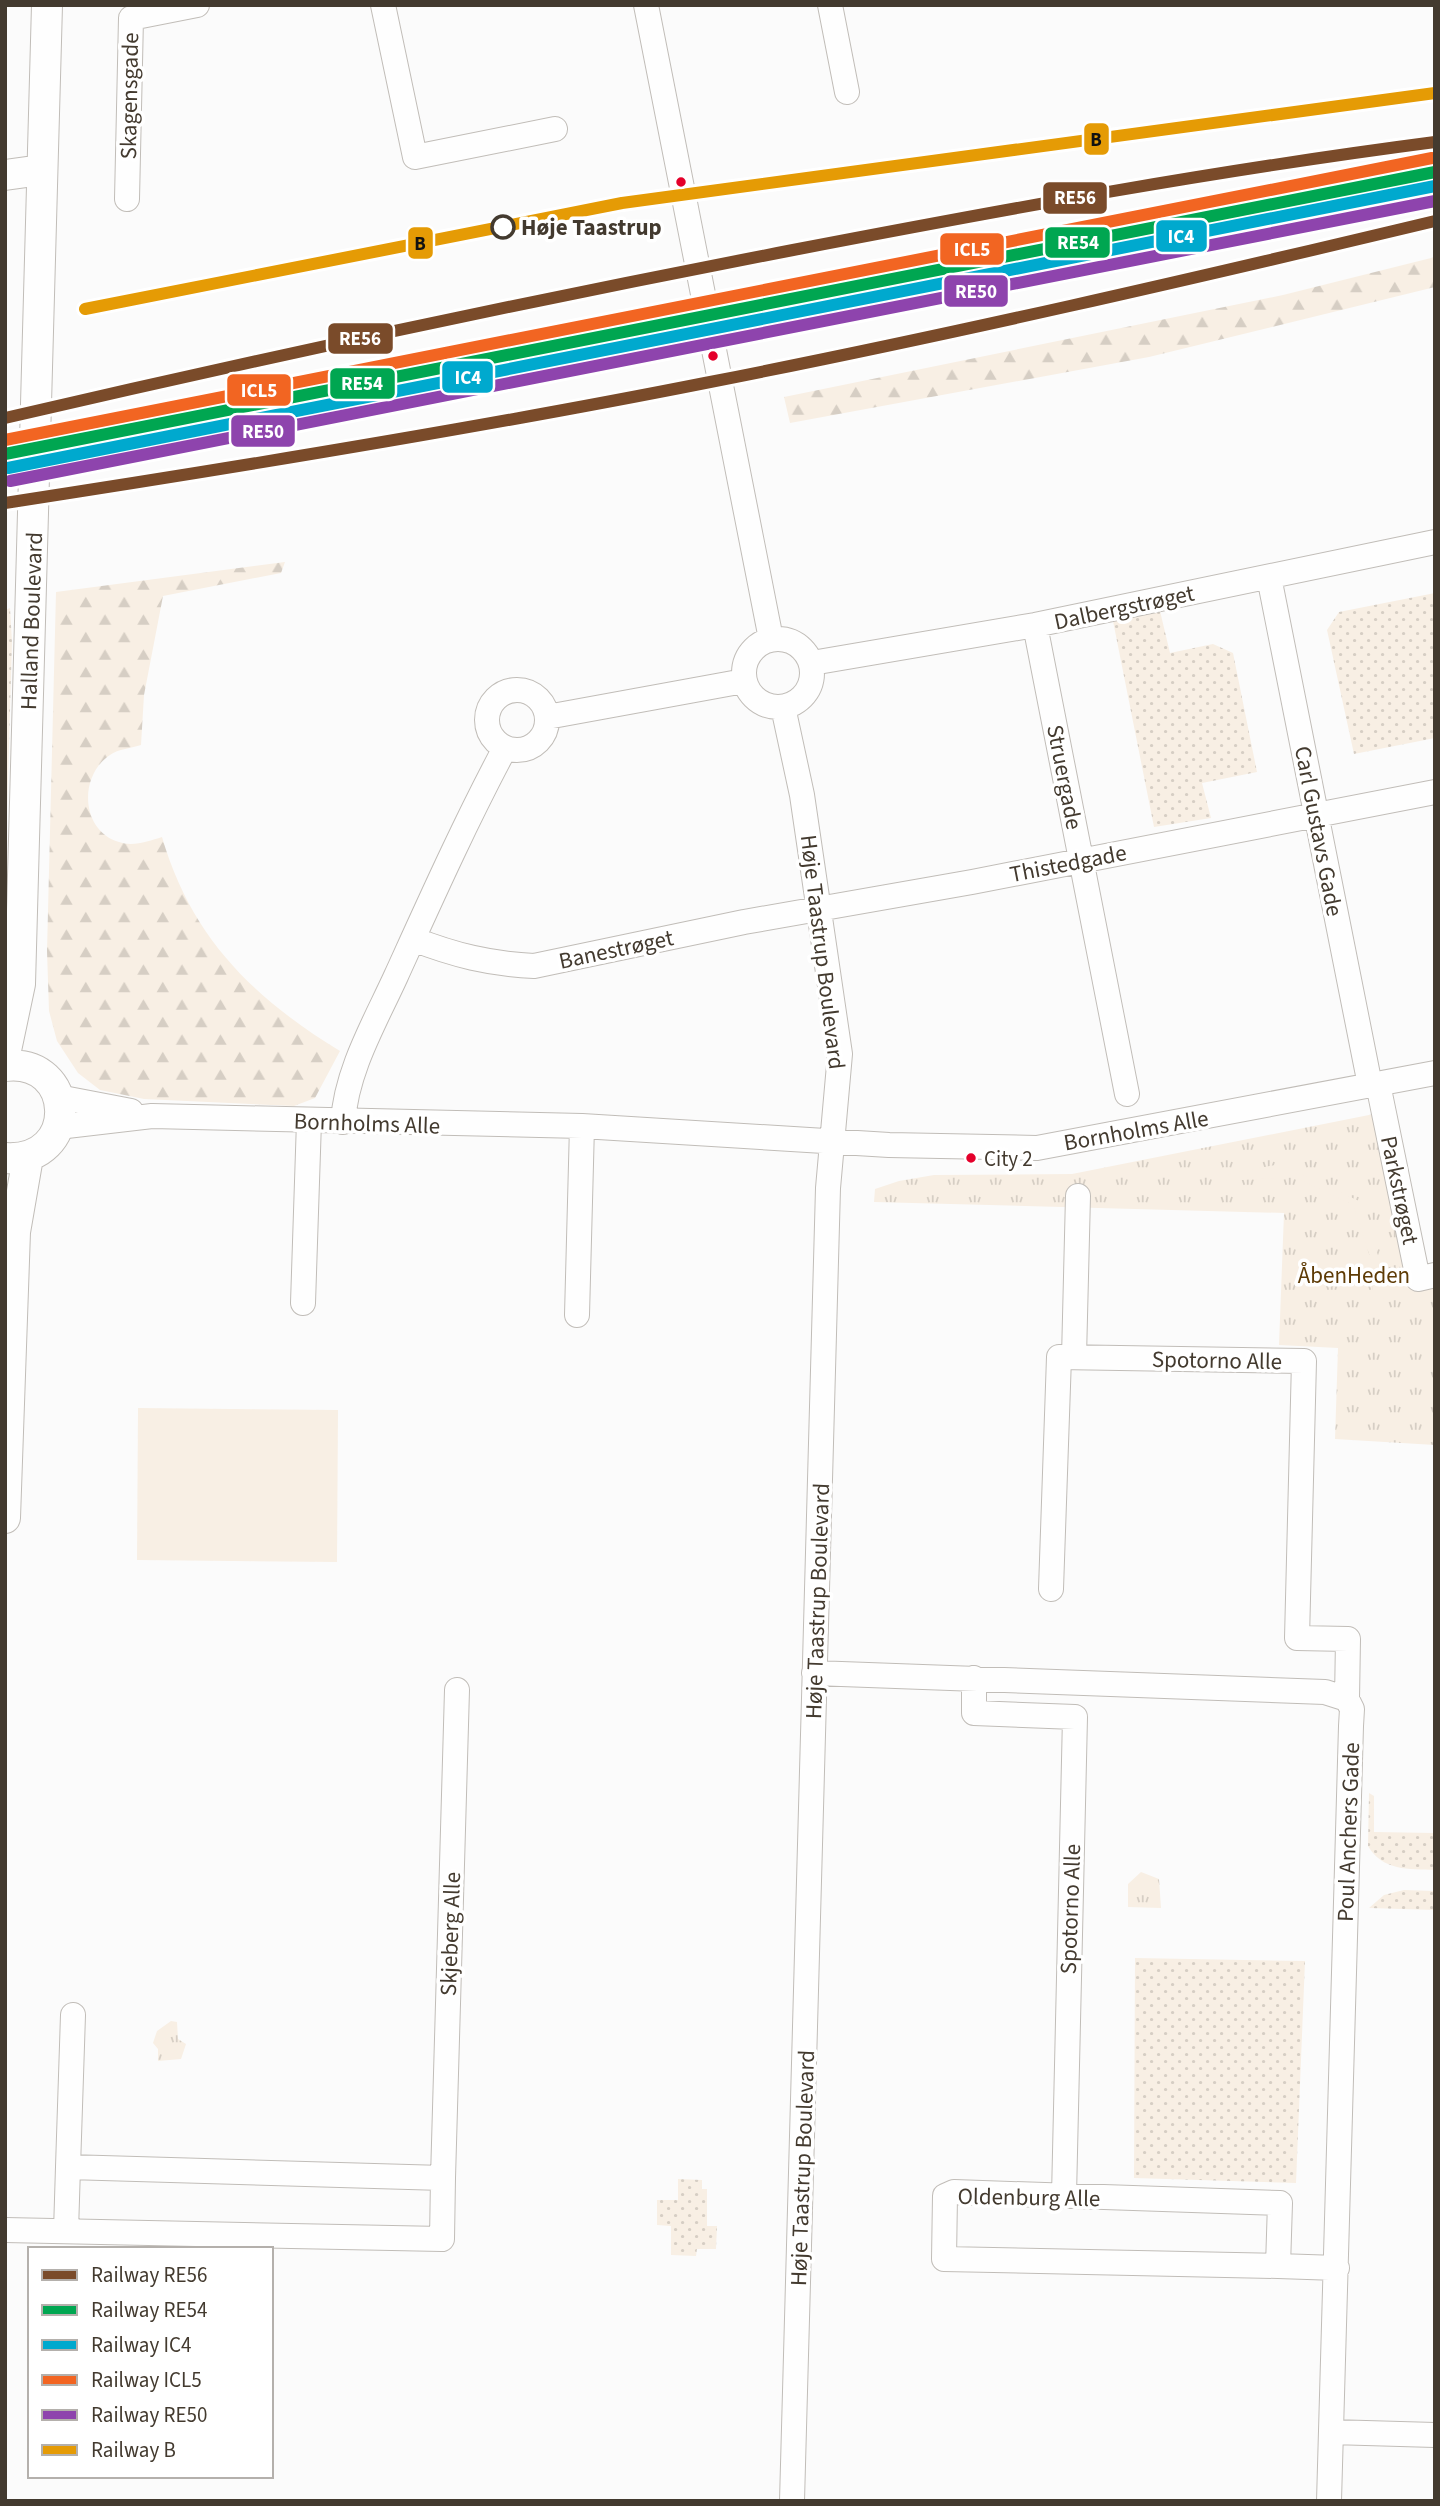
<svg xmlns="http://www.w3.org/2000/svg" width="1440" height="2506" viewBox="0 0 1440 2506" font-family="'Source Sans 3',sans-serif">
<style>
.grass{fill:url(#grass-dots)}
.forest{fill:url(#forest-firs)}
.park{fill:url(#park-tufts)}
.pitch{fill:#f8efe4}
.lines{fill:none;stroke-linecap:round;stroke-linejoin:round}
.minor-casing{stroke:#c1bdb8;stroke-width:26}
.tertiary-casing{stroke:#c1bdb8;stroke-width:32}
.minor{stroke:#fefefe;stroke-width:24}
.tertiary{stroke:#fefefe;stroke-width:30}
.rail-1-casing{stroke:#fff;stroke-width:18}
.rail-2-casing{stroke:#fff;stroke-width:18}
.rail-3-casing{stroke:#fff;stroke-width:18}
.rail-4-casing{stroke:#fff;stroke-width:18}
.rail-5-casing{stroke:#fff;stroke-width:18}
.rail-6-casing{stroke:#fff;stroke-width:18}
.rail-1{stroke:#7a4b2a;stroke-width:12}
.rail-2{stroke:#00a651;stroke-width:12}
.rail-3{stroke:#00a9ce;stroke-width:12}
.rail-4{stroke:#f26522;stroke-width:12}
.rail-5{stroke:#8e44ad;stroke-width:12}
.rail-6{stroke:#e59b05;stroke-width:12}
.bus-dot{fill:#e4002b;stroke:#fff;stroke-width:2.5}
.stop-dot{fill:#fff;stroke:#433a2f;stroke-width:3.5}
.labels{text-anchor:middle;stroke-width:7;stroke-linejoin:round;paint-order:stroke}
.bus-label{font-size:21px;fill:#433a2f;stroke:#fff;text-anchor:start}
.street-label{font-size:23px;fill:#433a2f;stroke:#fff}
.stop-label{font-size:23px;font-weight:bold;fill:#433a2f;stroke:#fff;text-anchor:start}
.park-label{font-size:23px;fill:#5e3b06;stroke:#fff}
.line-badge{stroke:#fff;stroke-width:2.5}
.badge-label{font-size:19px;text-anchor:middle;font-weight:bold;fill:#fff}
.pale-badge-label{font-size:19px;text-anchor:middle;font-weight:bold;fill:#111}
</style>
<defs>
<pattern id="grass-dots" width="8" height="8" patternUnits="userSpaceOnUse" patternTransform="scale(1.75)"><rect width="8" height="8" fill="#f8efe4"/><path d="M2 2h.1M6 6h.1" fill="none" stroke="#d6cec4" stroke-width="1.8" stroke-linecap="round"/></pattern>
<pattern id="forest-firs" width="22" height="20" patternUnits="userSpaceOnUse" patternTransform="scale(1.75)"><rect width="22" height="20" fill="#f8efe4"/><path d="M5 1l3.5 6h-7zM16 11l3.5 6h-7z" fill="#d6cec4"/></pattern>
<pattern id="park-tufts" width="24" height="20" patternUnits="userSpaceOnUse" patternTransform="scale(1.75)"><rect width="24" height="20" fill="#f8efe4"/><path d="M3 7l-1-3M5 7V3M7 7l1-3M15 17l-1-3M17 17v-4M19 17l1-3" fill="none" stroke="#d6cec4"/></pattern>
</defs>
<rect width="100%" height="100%" fill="#fbfbfb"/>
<path class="grass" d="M 1435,593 L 1435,738 L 1354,754 L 1327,630 L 1339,612 Z
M 10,608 L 12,642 L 5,884 L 5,610 Z
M 1160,611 L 1170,653 L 1213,644 L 1233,653 L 1257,772 L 1202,783 L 1211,818 L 1154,827 L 1113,621 Z
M 1369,1793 L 1374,1796 L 1374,1832 L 1435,1833 L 1435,1870 C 1408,1869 1383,1871 1368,1846 Z
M 1404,1890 L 1435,1891 L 1435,1910 L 1369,1908 L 1384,1895 Z
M 1135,1958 L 1305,1961 L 1296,2183 L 1134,2178 Z
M 678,2179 L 702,2180 L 702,2189 L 707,2189 L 707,2226 L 717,2226 L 716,2249 L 697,2249 L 696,2256 L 671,2255 L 671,2226 L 657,2225 L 657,2200 L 678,2200 Z"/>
<path class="forest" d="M 1435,257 L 1435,287 L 1149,357 L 790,423 L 784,397 L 1283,295 Z
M 285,562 L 281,573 L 163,596 L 144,695 L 141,745 C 132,748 118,749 110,755 C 78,776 81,831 119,842 C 133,847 149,841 162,837 C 191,937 253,998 340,1051 L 315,1098 L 294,1106 L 144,1099 L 100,1090 L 78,1073 L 57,1041 L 49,1011 L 47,951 L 56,592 Z"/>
<path class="park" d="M 1394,1110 L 1427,1283 L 1435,1282 L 1435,1445 L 1335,1439 L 1338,1348 L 1279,1345 L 1284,1213 L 874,1202 L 875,1189 L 899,1181 L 934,1175 L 1072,1174 Z
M 1141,1872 L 1159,1879 L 1161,1908 L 1128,1907 L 1128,1884 Z
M 171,2021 L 177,2022 L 178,2039 L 186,2044 L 181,2059 L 158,2061 L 158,2049 L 153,2043 L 157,2031 Z"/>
<path class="pitch" d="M 1280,1164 L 1359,1201 L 1381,1264 L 1384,1309 L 1415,1328 L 1435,1335 L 1435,1350 L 1373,1313 L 1373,1266 L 1353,1205 L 1295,1177 L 1226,1181 L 1229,1174 Z
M 138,1408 L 338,1410 L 337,1562 L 137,1560 Z"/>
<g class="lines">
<g class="minor-casing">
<path id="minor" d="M 383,5 L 415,157 L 555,129
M 646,5 L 771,639
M 830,5 L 847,92
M 127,199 L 131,18 L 197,5
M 1269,577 L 1370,1085
M 1035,625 L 1127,1094
M744 673a34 34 0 1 1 68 0a34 34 0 1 1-68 0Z
M 812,663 L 1035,625 L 1435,542
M487 720a30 30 0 1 1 60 0a30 30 0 1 1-60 0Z
M 783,707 L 802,795 L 840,1054 L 828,1188 L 792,2501
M 547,717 L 744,681
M 413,939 C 454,955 490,964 534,966 L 744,922 L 972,882 L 1435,792
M 1378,1084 L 1418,1279 L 1435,1275
M 58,1097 L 131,1111
M 343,1122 C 346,1071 375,1022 396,976 C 431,899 465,823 505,748
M 58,1127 L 152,1116 L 582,1126 L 889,1145 L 1037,1148 L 1435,1073
M 303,1303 L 309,1121
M 577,1315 L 582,1126
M 1074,1357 L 1078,1196
M 1051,1589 L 1059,1357 L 1304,1361 L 1297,1638 L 1348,1639 L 1347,1699
M 814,1673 L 1325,1692 L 1347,1699 L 1352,1709 L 1351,1726 L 1329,2501
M 974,1678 L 974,1713 L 1075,1717 L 1064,2196
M 68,2167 L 73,2015
M 5,2230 L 442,2239 L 443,2178
M 66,2231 L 68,2167 L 443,2178 L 457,1690
M 1278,2266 L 944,2259 L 945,2196 L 954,2192 L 1280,2203 L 1278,2266 L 1337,2268
M 1331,2432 L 1435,2435"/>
</g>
<g class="tertiary-casing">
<path id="tertiary" d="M 5,175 L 41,170
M 5,1055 L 20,984 L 47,5
M 5,1066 C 76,1057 81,1163 5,1158
M 5,1518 L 15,1232 L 28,1157"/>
</g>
<use href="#minor" class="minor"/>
<use href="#tertiary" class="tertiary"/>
<g class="rail-1-casing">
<path id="rail-1" d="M 5,418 C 267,357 529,301 793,250 C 1006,209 1219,170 1435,142
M 5,503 C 239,467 473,429 705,383 C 950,335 1192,279 1435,221"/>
</g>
<g class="rail-2-casing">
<path id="rail-2" d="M 5,454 L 1435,172"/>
</g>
<g class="rail-3-casing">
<path id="rail-3" d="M 8,468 L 1435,186"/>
</g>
<g class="rail-4-casing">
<path id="rail-4" d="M 5,440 L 1432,158"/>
</g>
<g class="rail-5-casing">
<path id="rail-5" d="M 10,481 L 1435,201"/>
</g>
<g class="rail-6-casing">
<path id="rail-6" d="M 85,309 L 622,203 L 1435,93"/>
</g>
<use href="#rail-1" class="rail-1"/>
<use href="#rail-2" class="rail-2"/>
<use href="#rail-3" class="rail-3"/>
<use href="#rail-4" class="rail-4"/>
<use href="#rail-5" class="rail-5"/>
<use href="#rail-6" class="rail-6"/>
</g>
<g class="bus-dot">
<circle cx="681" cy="182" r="6"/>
<circle cx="713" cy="356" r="6"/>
<circle cx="971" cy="1158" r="6"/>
</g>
<circle class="stop-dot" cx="503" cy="227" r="11"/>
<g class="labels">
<g class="bus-label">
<text x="984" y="1166">City 2</text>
</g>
<g class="street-label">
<text transform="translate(129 96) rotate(-89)" y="8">Skagensgade</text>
<text transform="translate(1124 607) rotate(-12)" y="8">Dalbergstrøget</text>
<text transform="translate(31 621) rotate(-88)" y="8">Halland Boulevard</text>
<text transform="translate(1065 777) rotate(79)" y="8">Struergade</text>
<text transform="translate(1319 831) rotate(79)" y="8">Carl Gustavs Gade</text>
<text transform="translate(1068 863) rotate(-11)" y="8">Thistedgade</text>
<text transform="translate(616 949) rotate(-12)" y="8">Banestrøget</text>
<text transform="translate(823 952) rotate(83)" y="8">Høje Taastrup Boulevard</text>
<text transform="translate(367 1123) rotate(2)" y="8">Bornholms Alle</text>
<text transform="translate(1136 1130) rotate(-10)" y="8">Bornholms Alle</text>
<text transform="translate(1400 1190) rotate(78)" y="8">Parkstrøget</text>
<text transform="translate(1217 1360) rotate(1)" y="8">Spotorno Alle</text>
<text transform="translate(817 1601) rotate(-88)" y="8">Høje Taastrup Boulevard</text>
<text transform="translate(1348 1832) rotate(-88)" y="8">Poul Anchers Gade</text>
<text transform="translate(1070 1909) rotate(-88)" y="8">Spotorno Alle</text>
<text transform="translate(450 1934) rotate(-88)" y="8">Skjeberg Alle</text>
<text transform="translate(802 2168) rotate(-88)" y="8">Høje Taastrup Boulevard</text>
<text transform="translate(1029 2197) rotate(1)" y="8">Oldenburg Alle</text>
</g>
<g class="stop-label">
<text x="521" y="235">Høje Taastrup</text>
</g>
<g class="park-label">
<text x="1354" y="1283">ÅbenHeden</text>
</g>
</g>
<g class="line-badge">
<rect x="1083" y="122" width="27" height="34" rx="7" fill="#e59b05"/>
<rect x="1042" y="181" width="66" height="34" rx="7" fill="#7a4b2a"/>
<rect x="1155" y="219" width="53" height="34" rx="7" fill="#00a9ce"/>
<rect x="1044" y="226" width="67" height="33" rx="7" fill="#00a651"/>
<rect x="407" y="226" width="27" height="34" rx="7" fill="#e59b05"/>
<rect x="939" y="232" width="66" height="34" rx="7" fill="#f26522"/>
<rect x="943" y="274" width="66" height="34" rx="7" fill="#8e44ad"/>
<rect x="327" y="322" width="67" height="33" rx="7" fill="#7a4b2a"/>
<rect x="441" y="360" width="53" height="34" rx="7" fill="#00a9ce"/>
<rect x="329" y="367" width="67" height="33" rx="7" fill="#00a651"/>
<rect x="226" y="373" width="66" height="34" rx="7" fill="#f26522"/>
<rect x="230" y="414" width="66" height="34" rx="7" fill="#8e44ad"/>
</g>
<g class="badge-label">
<text x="1075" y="204">RE56</text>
<text x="1181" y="243">IC4</text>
<text x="1078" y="249">RE54</text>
<text x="972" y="256">ICL5</text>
<text x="976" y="298">RE50</text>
<text x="360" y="345">RE56</text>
<text x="468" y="384">IC4</text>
<text x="362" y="390">RE54</text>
<text x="259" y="397">ICL5</text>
<text x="263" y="438">RE50</text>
</g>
<g class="pale-badge-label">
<text x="1096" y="146">B</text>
<text x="420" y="250">B</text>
</g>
<rect width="1440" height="2506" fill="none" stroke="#433a2f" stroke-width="14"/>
<rect x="28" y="2247" width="245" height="231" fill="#ffffff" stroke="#b4b0ac" stroke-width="2"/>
<rect x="42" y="2270" width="35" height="10" fill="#7a4b2a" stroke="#b4b0ac" stroke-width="2"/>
<text x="91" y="2282" font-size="21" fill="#433a2f">Railway RE56</text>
<rect x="42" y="2305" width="35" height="10" fill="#00a651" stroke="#b4b0ac" stroke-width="2"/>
<text x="91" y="2317" font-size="21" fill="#433a2f">Railway RE54</text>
<rect x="42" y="2340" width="35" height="10" fill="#00a9ce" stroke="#b4b0ac" stroke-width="2"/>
<text x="91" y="2352" font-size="21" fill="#433a2f">Railway IC4</text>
<rect x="42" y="2375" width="35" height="10" fill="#f26522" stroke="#b4b0ac" stroke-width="2"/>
<text x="91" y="2387" font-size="21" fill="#433a2f">Railway ICL5</text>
<rect x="42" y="2410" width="35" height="10" fill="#8e44ad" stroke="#b4b0ac" stroke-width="2"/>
<text x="91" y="2422" font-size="21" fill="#433a2f">Railway RE50</text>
<rect x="42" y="2445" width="35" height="10" fill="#e59b05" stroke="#b4b0ac" stroke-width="2"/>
<text x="91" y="2457" font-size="21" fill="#433a2f">Railway B</text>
</svg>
